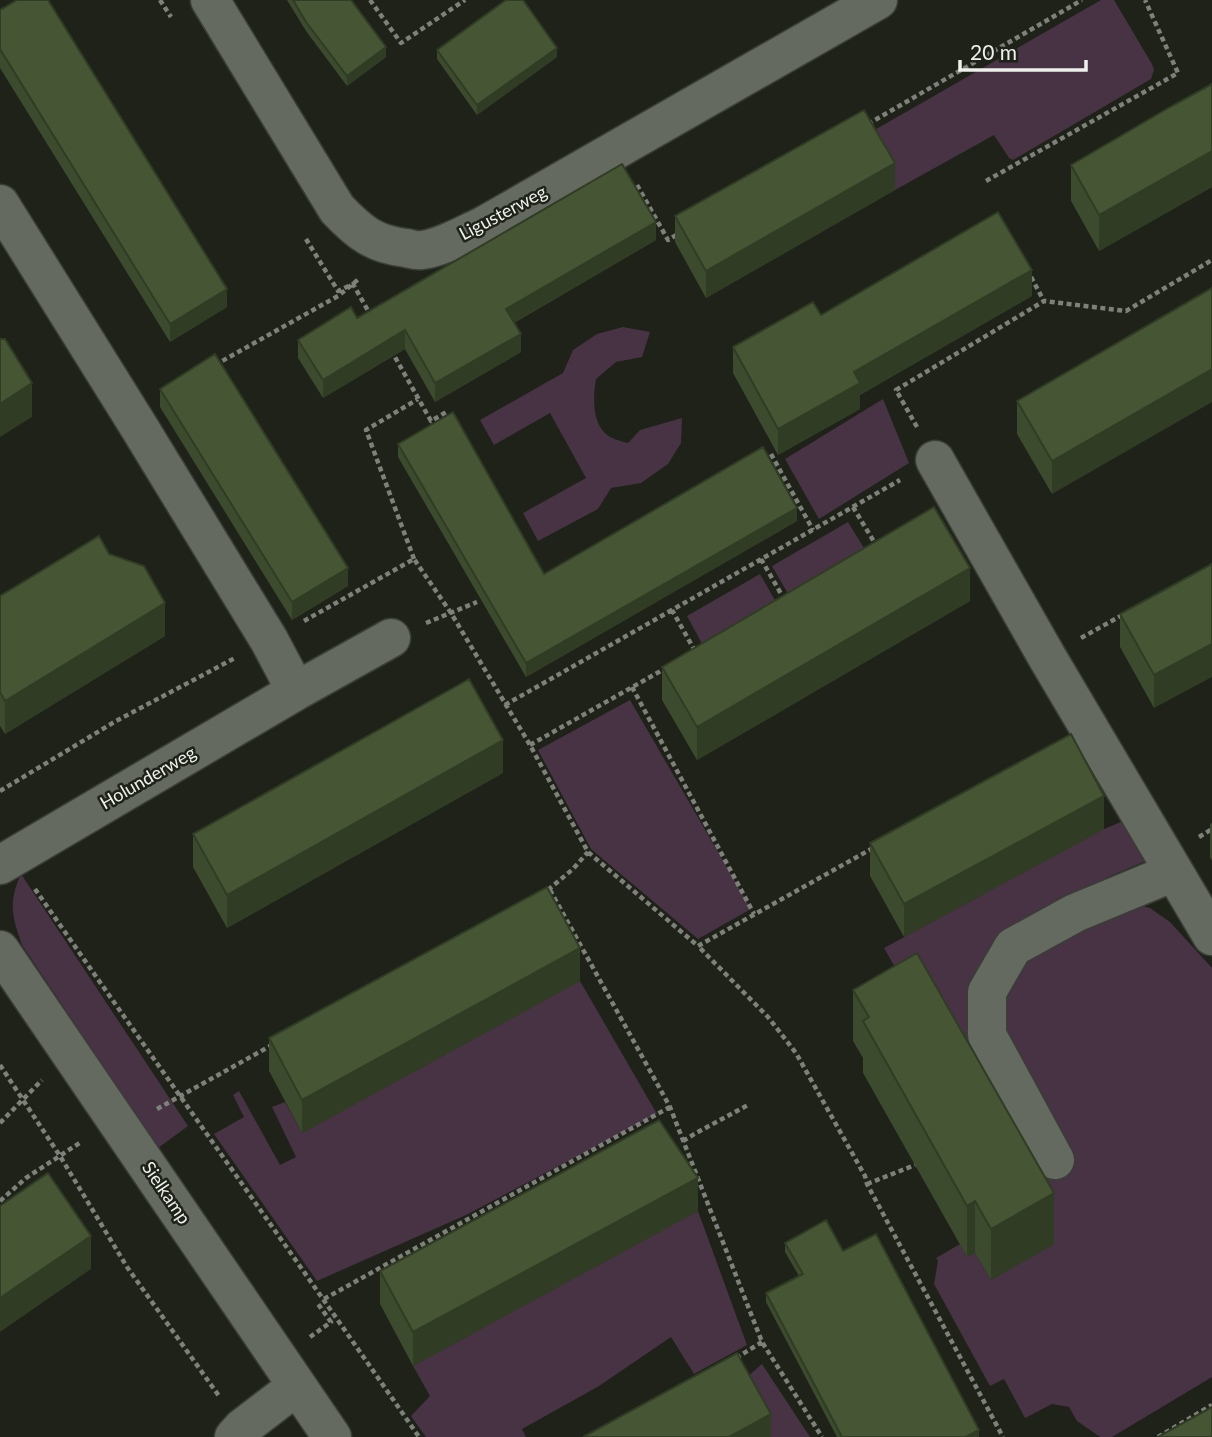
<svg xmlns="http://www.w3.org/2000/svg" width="1212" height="1437" viewBox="0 0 1212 1437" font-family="Lato,sans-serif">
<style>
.green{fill:#473343}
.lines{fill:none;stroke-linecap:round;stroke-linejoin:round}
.minor-casing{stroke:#3b3e38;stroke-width:41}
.path{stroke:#7d8179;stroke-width:4.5;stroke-dasharray:5 3.5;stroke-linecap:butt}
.minor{stroke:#646a5f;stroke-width:38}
.wall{fill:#3c4a2d}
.shaded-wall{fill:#313c24}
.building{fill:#465634;stroke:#313c24;stroke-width:2}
.labels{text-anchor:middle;stroke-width:5;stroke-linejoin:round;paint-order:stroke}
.street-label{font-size:18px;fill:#eef1eb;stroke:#1e2219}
</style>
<rect width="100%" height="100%" fill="#1e2219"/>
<path class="green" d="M 1101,0 L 1114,0 L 1152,64 L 1154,70 L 1151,79 L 1013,160 L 1009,158 L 994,135 L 895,190 L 864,136 Z
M 623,327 L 650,332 L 642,357 L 616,362 L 596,379 C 593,397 592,421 606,434 C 611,439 621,441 628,443 L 640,430 L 682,418 L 681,443 L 668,464 L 641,483 L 611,488 L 598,509 L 538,541 L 523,513 L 586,478 L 550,413 L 494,445 L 480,420 L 563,373 L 573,350 L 597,334 Z
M 883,399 L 909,463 L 819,519 L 785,459 Z
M 848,522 L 878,571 L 801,616 L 772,566 Z
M 760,574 L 788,623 L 714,666 L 687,616 Z
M 630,700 L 751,909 L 698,939 L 591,849 L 538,750 Z
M 1128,819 L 1150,859 L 1108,877 L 1001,939 L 984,959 L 979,974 L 975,989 L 971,1034 L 1047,1171 L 1051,1172 L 1070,1160 L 1050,1117 L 1009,1048 L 1000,1025 L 997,1003 L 1009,973 L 1044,944 L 1113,911 L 1136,904 L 1150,908 L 1170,922 L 1212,968 L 1212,1377 L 1112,1437 L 1100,1437 L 1077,1421 L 1069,1407 L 1052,1404 L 1025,1418 L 1004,1379 L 990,1386 L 934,1284 L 938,1261 L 936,1258 L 960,1244 L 967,1257 L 975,1253 L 991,1280 L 1054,1244 L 884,948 L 1104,829 Z
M 21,874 L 188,1126 L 158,1148 L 22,945 C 12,917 8,902 21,874 Z
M 580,981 L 657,1114 L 466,1215 L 317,1281 L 214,1134 L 244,1117 L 233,1095 L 239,1091 L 280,1165 L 296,1157 L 272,1107 L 285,1102 L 302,1133 Z
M 698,1211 L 747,1345 L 694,1374 L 671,1337 L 599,1386 L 522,1429 L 526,1437 L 426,1437 L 411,1416 L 430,1396 L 413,1366 Z
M 762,1364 L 810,1437 L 765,1437 L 737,1386 Z"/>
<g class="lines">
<g class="minor-casing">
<path id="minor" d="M 210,0 L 337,209 C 359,232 373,244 406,248 C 411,249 417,251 422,250 C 443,247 463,235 483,226 L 878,0
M 0,204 L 139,427 L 269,640 L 296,691
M 935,460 L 1047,657 L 1212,936
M 0,865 L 296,691 L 391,638
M 0,950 L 332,1437
M 1055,1160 L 987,1035 L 987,992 L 1013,947 L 1075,913 L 1174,872
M 234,1437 L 242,1428 L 297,1386"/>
</g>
<path class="path" d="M 160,0 L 171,17
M 370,0 L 401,43 L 465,0
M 868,124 L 1082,0
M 986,181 L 1178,73 L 1145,0
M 637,185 L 668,240 L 678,234
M 306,239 L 338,291 L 353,284 L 371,316
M 1031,277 L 1044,301
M 391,350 L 431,421 L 448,411
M 215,365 L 338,296 L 360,278
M 917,427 L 896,390 L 1044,301 L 1126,311 L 1212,260
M 771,454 L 813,530
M 853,507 L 876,545
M 414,559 L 366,430 L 418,399
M 761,559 L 784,599
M 304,621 L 414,559 L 451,613 L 530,745 L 588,852 L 698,946
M 426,623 L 477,602
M 1081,638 L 1126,613
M 695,651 L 672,610 L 900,480
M 632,687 L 754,914
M 505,705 L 672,610
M 530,745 L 666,668
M 0,791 L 116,721 L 235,658
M 1199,837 L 1212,829
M 873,848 L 698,946 L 768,1017 L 796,1053 L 865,1176 L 867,1184 L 1003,1437
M 35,889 C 162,1072 292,1253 419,1437
M 548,890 L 573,869 L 588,852
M 550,890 L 670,1107 L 762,1342 L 822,1437
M 0,1065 L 60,1156 L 127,1267 L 219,1396
M 157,1109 L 272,1045
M 0,1123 L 42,1080
M 683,1141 L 696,1133 L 748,1105
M 867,1184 L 915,1165
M 0,1201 L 26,1178 L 81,1142
M 324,1299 L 670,1107
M 310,1337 L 331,1322 L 318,1304
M 736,1358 L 762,1342
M 1158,1437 L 1212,1405"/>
<use href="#minor" class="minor"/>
</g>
<path class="wall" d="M 287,0 L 351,0 L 386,57 L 347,86 L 306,31 Z
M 0,10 L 227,307 L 170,342 L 0,68 Z
M 437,50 L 557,57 L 477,115 L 437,59 Z
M 1212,84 L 1212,187 L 1099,251 L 1071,201 L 1071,165 Z
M 895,190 L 706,298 L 675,242 L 675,216 Z
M 656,240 L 514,323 L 521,352 L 435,402 L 405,349 L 323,398 L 298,358 L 298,340 L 357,318 Z
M 1212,288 L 1052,494 L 1017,434 L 1017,401 Z
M 1032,296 L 860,395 L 860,409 L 778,455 L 733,373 L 733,347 L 821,315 Z
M 160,389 L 348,586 L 292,620 L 160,407 Z
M 398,444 L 544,574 L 797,521 L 526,677 L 398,457 Z
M 109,554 L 165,636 L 5,734 L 0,726 L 0,596 Z
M 1212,564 L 1154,708 L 1120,647 L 1120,614 Z
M 970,601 L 697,760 L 662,700 L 662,667 Z
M 503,773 L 227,928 L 193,867 L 193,834 Z
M 1212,823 L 1212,861 L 1210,857 L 1210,824 Z
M 1104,829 L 904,937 L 870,876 L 870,843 Z
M 580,981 L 302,1133 L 269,1071 L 269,1038 Z
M 853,990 L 1054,1244 L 991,1280 L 975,1253 L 967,1257 L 863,1073 L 863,1058 L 853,1041 Z
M 698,1211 L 413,1366 L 380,1304 L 380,1271 Z
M 785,1243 L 843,1251 L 979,1437 L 837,1437 L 766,1302 L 766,1293 L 799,1276 L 785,1252 Z"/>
<path class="shaded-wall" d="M 386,47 L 386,57 L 347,86 L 347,76 Z
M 557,48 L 557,57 L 477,115 L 477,105 Z
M 1212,151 L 1212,187 L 1099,251 L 1099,215 Z
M 895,163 L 895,190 L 706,298 L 706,271 Z
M 656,222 L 656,240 L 506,327 L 506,309 Z
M 1032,270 L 1032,296 L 860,395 L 860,409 L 778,455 L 778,429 L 854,372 Z
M 227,289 L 227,307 L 170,342 L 170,324 Z
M 405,330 L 405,349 L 323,398 L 323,380 Z
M 521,334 L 521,352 L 435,402 L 435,383 Z
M 1212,369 L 1212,402 L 1052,494 L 1052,461 Z
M 32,383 L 32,417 L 0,437 L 0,404 Z
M 797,508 L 797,521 L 526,677 L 526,663 Z
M 348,568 L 348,586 L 292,620 L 292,602 Z
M 970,568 L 970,601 L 697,760 L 697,727 Z
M 165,603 L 165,636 L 5,734 L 5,701 Z
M 1212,644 L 1212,677 L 1154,708 L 1154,675 Z
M 503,740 L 503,773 L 227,928 L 227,895 Z
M 1104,796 L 1104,829 L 904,937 L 904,904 Z
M 580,948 L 580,981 L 302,1133 L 302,1100 Z
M 698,1178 L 698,1211 L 413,1366 L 413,1332 Z
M 1054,1193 L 1054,1244 L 991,1280 L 991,1229 Z
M 975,1201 L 975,1253 L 967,1257 L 967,1206 Z
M 91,1236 L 91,1269 L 0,1332 L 0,1298 Z
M 771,1414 L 771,1437 L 729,1437 Z
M 979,1430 L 979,1437 L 966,1437 Z"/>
<path class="building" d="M 17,0 L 48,0 L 227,289 L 170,324 L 0,49 L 0,10 Z
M 293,0 L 351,0 L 386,47 L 347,76 L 306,22 Z
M 506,0 L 523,0 L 557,48 L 477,105 L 437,50 Z
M 1212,84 L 1212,151 L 1099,215 L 1071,165 L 1170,107 Z
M 864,110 L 895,163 L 706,271 L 675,216 Z
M 622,164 L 656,222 L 506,309 L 521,334 L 435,383 L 405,330 L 323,380 L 298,340 L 351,307 L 357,318 Z
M 998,212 L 1032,270 L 854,372 L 860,383 L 778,429 L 733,347 L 813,302 L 821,315 Z
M 1212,288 L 1212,369 L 1052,461 L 1017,401 Z
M 0,339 L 5,339 L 32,383 L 0,404 Z
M 215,354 L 348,568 L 292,602 L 160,389 Z
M 453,412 L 544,574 L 763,447 L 797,508 L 526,663 L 398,444 Z
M 934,507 L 970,568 L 697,727 L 662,667 Z
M 99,536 L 109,554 L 144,566 L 165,603 L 5,701 L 0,692 L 0,596 Z
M 1212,564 L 1212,644 L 1154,675 L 1120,614 Z
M 469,679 L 503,740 L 227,895 L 193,834 Z
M 1071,734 L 1104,796 L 904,904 L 870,843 Z
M 547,887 L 580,948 L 302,1100 L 269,1038 Z
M 917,953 L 1054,1193 L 991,1229 L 975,1201 L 967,1206 L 863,1021 L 869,1017 L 853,990 Z
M 659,1120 L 698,1178 L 413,1332 L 380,1271 Z
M 48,1173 L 91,1236 L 0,1298 L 0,1206 Z
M 826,1220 L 843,1251 L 876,1234 L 979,1430 L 966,1437 L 842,1437 L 766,1293 L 803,1274 L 785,1243 Z
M 737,1353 L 771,1414 L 729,1437 L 583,1437 Z
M 1212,1407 L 1212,1437 L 1158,1437 Z"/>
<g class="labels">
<g class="street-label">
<text transform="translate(503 213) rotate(-28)" y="6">Ligusterweg</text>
<text transform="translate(148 778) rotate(-30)" y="6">Holunderweg</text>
<text transform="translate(166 1193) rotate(56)" y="6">Sielkamp</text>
</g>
</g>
<path d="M960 60v10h126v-10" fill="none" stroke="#eef1eb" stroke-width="3.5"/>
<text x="970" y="60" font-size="21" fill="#eef1eb" stroke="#1e2219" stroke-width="5" paint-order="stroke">20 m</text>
</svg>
